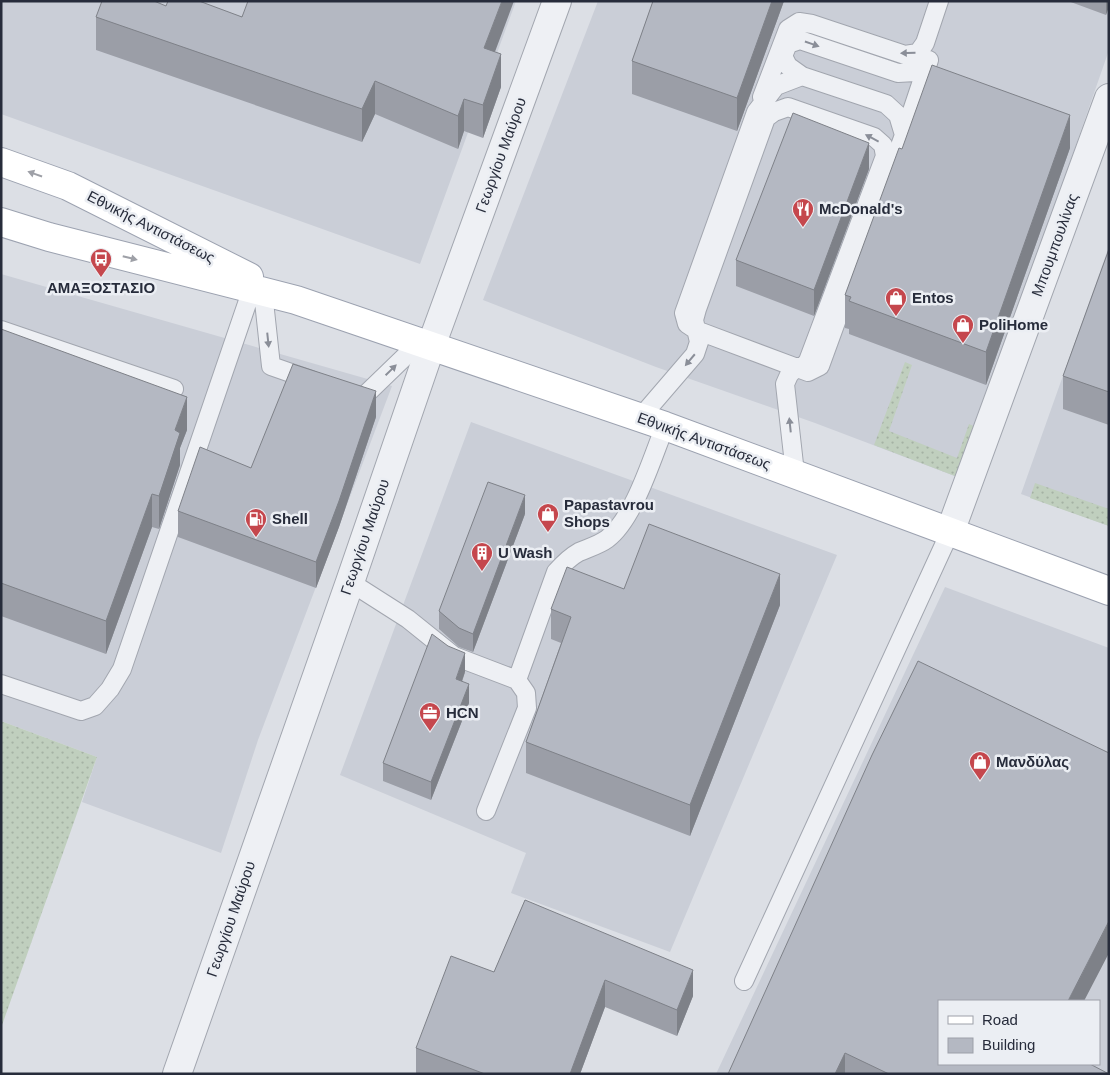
<svg xmlns="http://www.w3.org/2000/svg" width="1110" height="1075" viewBox="0 0 1110 1075" font-family="Arial,sans-serif">
<style>
.built{fill:#caced7;fill-rule:evenodd}
.grass{fill:url(#grass-dots)}
.lines{fill:none;stroke-linecap:round;stroke-linejoin:round}
.lane-casing{stroke:#a2a6af;stroke-width:20}
.street-casing{stroke:#a2a6af;stroke-width:30}
.primary-casing{stroke:#9ca2b0;stroke-width:30}
.lane{stroke:#eef0f4;stroke-width:18}
.street{stroke:#eef0f4;stroke-width:28}
.primary{stroke:#fff;stroke-width:28}
.wall{fill:#9b9ea7}
.shaded-wall{fill:#7e8188}
.building{fill:#b4b8c2;stroke:#7e8188}
.oneway{fill:#8a8e98}
.oneway2{fill:#9ea0a7}
.labels{text-anchor:middle;stroke-width:5;stroke-linejoin:round;paint-order:stroke}
.street-label{font-size:15px;fill:#272c3b;stroke:#ebeef3}
.poi-label{font-size:15px;font-weight:bold;fill:#272c3b;stroke:#ebeef3;text-anchor:start}
</style>
<defs>
<pattern id="grass-dots" width="8" height="8" patternUnits="userSpaceOnUse" patternTransform="scale(1.25)"><rect width="8" height="8" fill="#c0cfbe"/><path d="M2 2h.1M6 6h.1" fill="none" stroke="#a5b2a4" stroke-width="1.8" stroke-linecap="round"/></pattern>
</defs>
<rect width="100%" height="100%" fill="#dcdfe5"/>
<path class="built" d="M 1,1 L 516,1 L 420,264 L 1,114 Z
M 598,1 L 1109,1 L 1109,50 L 960,478 L 815,423 L 656,367 L 483,300 Z
M 1109,246 L 1109,526 L 1021,494 Z
M 1,274 L 392,386 L 258,740 L 221,853 L 82,802 L 97,757 L 1,721 Z
M 471,422 L 837,555 L 670,952 L 511,893 L 526,853 L 340,775 Z
M 945,587 L 1109,648 L 1109,1074 L 716,1074 ZM 939,1001 L 1099,1001 L 1099,1064 L 939,1064 Z"/>
<path class="grass" d="M 905,362 L 912,365 L 889,431 L 957,458 L 969,424 L 978,428 L 960,478 L 874,445 Z
M 1035,483 L 1109,509 L 1109,526 L 1030,498 Z
M 1,721 L 97,757 L 1,1028 Z"/>
<g class="lines">
<g class="lane-casing">
<path id="lane" d="M 802,76 L 886,104 L 898,115 L 904,135 L 820,366 L 808,372 L 696,330 L 687,324 L 684,313 L 756,112 L 776,86 Z
M 802,76 L 788,66 L 783,56 L 788,44 L 800,40 L 898,73 L 915,72 L 928,63
M 762,97 L 788,29 L 799,22 L 812,24 L 905,55 L 918,53 L 925,43 L 939,1
M 904,135 L 929,60
M 263,292 L 271,366 L 311,380
M 1,330 L 174,389
M 352,395 L 361,399 L 420,342
M 640,418 L 695,354 L 699,342 L 694,320 L 697,309 L 766,118 L 774,112 L 788,107 L 874,137 L 883,145 L 885,156 L 808,361 L 803,367 L 796,367 L 789,375 L 785,384 L 795,473
M 350,582 L 408,619 L 454,656 L 517,680 L 556,572 C 563,564 570,557 579,552 C 588,548 599,545 607,539 C 634,519 652,458 665,426
M 1,684 L 81,711 L 95,706 L 110,689 L 122,669 L 252,289
M 486,811 L 527,708 L 526,693 L 517,680
M 744,981 L 950,532"/>
</g>
<g class="street-casing">
<path id="street" d="M 950,532 L 1109,98
M 177,1074 L 350,582 L 431,346 L 557,1"/>
</g>
<g class="primary-casing">
<path id="primary" d="M 1,162 L 68,186 L 249,277
M 1,222 L 49,237 L 296,300 L 665,426 L 1109,591"/>
</g>
<use href="#lane" class="lane"/>
<use href="#street" class="street"/>
<use href="#primary" class="primary"/>
</g>
<path class="wall" d="M 653,1 L 784,1 L 737,131 L 632,94 L 632,61 Z
M 1068,1 L 1109,1 L 1106,15 Z
M 166,6 L 495,52 L 501,87 L 483,138 L 464,131 L 458,149 L 375,114 L 362,142 L 96,50 L 96,17 Z
M 1070,148 L 986,385 L 849,334 L 849,329 L 845,328 L 845,295 L 902,149 Z
M 869,169 L 814,316 L 736,286 L 736,260 Z
M 1109,249 L 1109,425 L 1063,409 L 1063,376 Z
M 1,329 L 187,430 L 180,448 L 180,465 L 159,529 L 152,527 L 106,654 L 1,616 Z
M 376,417 L 339,527 L 316,588 L 178,537 L 178,511 L 251,468 Z
M 525,514 L 473,652 L 459,647 L 439,629 L 439,611 Z
M 624,589 L 780,605 L 690,836 L 526,773 L 526,742 L 561,643 L 551,639 L 551,609 Z
M 465,672 L 462,682 L 469,703 L 431,800 L 383,781 L 383,763 Z
M 525,900 L 693,996 L 677,1036 L 605,1007 L 580,1074 L 416,1074 L 416,1048 L 494,972 Z
M 939,1001 L 1109,1074 L 728,1074 Z"/>
<path class="shaded-wall" d="M 502,1 L 514,1 L 484,81 L 484,48 Z
M 772,1 L 784,1 L 737,131 L 737,98 Z
M 1106,1 L 1109,1 L 1109,7 L 1106,15 Z
M 501,54 L 501,87 L 483,138 L 483,105 Z
M 375,81 L 375,114 L 362,142 L 362,109 Z
M 464,99 L 464,131 L 458,149 L 458,116 Z
M 1070,115 L 1070,148 L 986,385 L 986,352 Z
M 869,143 L 869,169 L 814,316 L 814,290 Z
M 376,391 L 376,417 L 339,527 L 316,588 L 316,562 Z
M 187,397 L 187,430 L 180,448 L 180,465 L 159,529 L 159,496 L 175,430 Z
M 152,494 L 152,527 L 106,654 L 106,621 Z
M 525,495 L 525,514 L 473,652 L 473,634 Z
M 780,574 L 780,605 L 690,836 L 690,805 Z
M 465,653 L 465,672 L 456,698 L 456,679 Z
M 469,684 L 469,703 L 431,800 L 431,782 Z
M 1109,921 L 1109,953 L 1084,1001 L 1068,1001 Z
M 693,970 L 693,996 L 677,1036 L 677,1010 Z
M 605,980 L 605,1007 L 580,1074 L 570,1074 Z
M 845,1053 L 845,1074 L 835,1074 Z"/>
<path class="building" d="M 102,1 L 154,1 L 166,6 L 168,1 L 199,1 L 242,17 L 248,1 L 502,1 L 484,48 L 501,54 L 483,105 L 464,99 L 458,116 L 375,81 L 362,109 L 96,17 Z
M 653,1 L 772,1 L 737,98 L 632,61 Z
M 932,65 L 1070,115 L 986,352 L 849,301 L 851,297 L 845,295 L 899,148 L 902,149 Z
M 793,113 L 869,143 L 814,290 L 736,260 Z
M 1109,249 L 1109,392 L 1063,376 Z
M 1,329 L 187,397 L 175,430 L 180,433 L 159,496 L 152,494 L 106,621 L 1,583 Z
M 293,364 L 376,391 L 339,501 L 316,562 L 178,511 L 200,447 L 251,468 Z
M 488,482 L 525,495 L 473,634 L 459,628 L 439,611 Z
M 649,524 L 780,574 L 690,805 L 526,742 L 571,617 L 551,609 L 567,567 L 624,589 Z
M 432,634 L 448,646 L 465,653 L 456,679 L 469,684 L 431,782 L 383,763 Z
M 918,661 L 1109,753 L 1109,921 L 1068,1001 L 939,1001 L 939,1064 L 1090,1064 L 1109,1074 L 889,1074 L 845,1053 L 835,1074 L 728,1074 L 872,755 Z
M 525,900 L 693,970 L 677,1010 L 605,980 L 570,1074 L 485,1074 L 416,1048 L 451,956 L 494,972 Z"/>
<defs><path id="oneway-solid" d="M-6-.8H1V-3.2L6.5 0L1 3.2V.8H-6Z" transform="scale(1.25)"/></defs>
<g class="oneway">
<use href="#oneway-solid" transform="translate(812 44) rotate(19)"/>
<use href="#oneway-solid" transform="translate(908 53) rotate(178)"/>
<use href="#oneway-solid" transform="translate(872 138) rotate(-152)"/>
<use href="#oneway-solid" transform="translate(268 340) rotate(84)"/>
<use href="#oneway-solid" transform="translate(690 360) rotate(130)"/>
<use href="#oneway-solid" transform="translate(391 370) rotate(-44)"/>
<use href="#oneway-solid" transform="translate(790 425) rotate(-96)"/>
</g>
<g class="oneway2">
<use href="#oneway-solid" transform="translate(35 174) rotate(-161)"/>
<use href="#oneway-solid" transform="translate(130 258) rotate(14)"/>
</g>
<defs>
<g id="restaurant-pin" transform="scale(1.125)"><path d="M0 17L-7.5 6A9.5 9.5 0 1 1 7.5 6Z" fill="#c5474d" stroke="#ebeef3"/><path d="M-5-6h1v4h1v-4h1v4h1v-4h1v5L-1.5 .5V6h-2V.5L-5-1ZM5-6V6H3V1.5H1.5Q1.5-4 5-6Z" fill="#fff"/></g>
<g id="bus-pin" transform="scale(1.125)"><path d="M0 17L-7.5 6A9.5 9.5 0 1 1 7.5 6Z" fill="#c5474d" stroke="#ebeef3"/><path d="M-5-6H5V4H4V6H2V4H-2V6H-4V4H-5ZM-3.5-4V0h7V-4ZM-3.5 1.2v1.5H-2V1.2ZM2 1.2v1.5H3.5V1.2Z" fill="#fff"/></g>
<g id="shop-pin" transform="scale(1.125)"><path d="M0 17L-7.5 6A9.5 9.5 0 1 1 7.5 6Z" fill="#c5474d" stroke="#ebeef3"/><path d="M-5-2.5h2.3a2.7 3.5 0 0 1 5.4 0H5L5.5 6h-11ZM-1.5-2.5h3a1.5 2.3 0 0 0-3 0Z" fill="#fff"/></g>
<g id="fuel-pin" transform="scale(1.125)"><path d="M0 17L-7.5 6A9.5 9.5 0 1 1 7.5 6Z" fill="#c5474d" stroke="#ebeef3"/><path d="M-5.5-6h7V0h2V4h1.3V-2.5L3-4.5l.8-.8L6-3V5H2.5V1h-1V6h-7ZM-4.2-4.7v3.2H.2V-4.7Z" fill="#fff"/></g>
<g id="building-pin" transform="scale(1.125)"><path d="M0 17L-7.5 6A9.5 9.5 0 1 1 7.5 6Z" fill="#c5474d" stroke="#ebeef3"/><path d="M-4-6H4V6H1V3H-1V6H-4ZM-2.5-4.3h1.7v1.8h-1.7ZM.8-4.3h1.7v1.8H.8ZM-2.5-1h1.7V.8h-1.7ZM.8-1h1.7V.8H.8Z" fill="#fff"/></g>
<g id="office-pin" transform="scale(1.125)"><path d="M0 17L-7.5 6A9.5 9.5 0 1 1 7.5 6Z" fill="#c5474d" stroke="#ebeef3"/><path d="M-6-3h4V-5.5h4V-3h4V5H-6ZM-1-4.5V-3h2v-1.5ZM-6 0V1H6V0Z" fill="#fff"/></g>
</defs>
<g fill-rule="evenodd">
<use href="#restaurant-pin" x="803" y="209"/>
<use href="#bus-pin" x="101" y="259"/>
<use href="#shop-pin" x="896" y="298"/>
<use href="#shop-pin" x="963" y="325"/>
<use href="#shop-pin" x="548" y="514"/>
<use href="#fuel-pin" x="256" y="519"/>
<use href="#building-pin" x="482" y="553"/>
<use href="#office-pin" x="430" y="713"/>
<use href="#shop-pin" x="980" y="762"/>
</g>
<g class="labels">
<g class="street-label">
<text transform="translate(501 155) rotate(-70)" y="5">Γεωργίου Μαύρου</text>
<text transform="translate(151 227) rotate(27)" y="5">Εθνικής Αντιστάσεως</text>
<text transform="translate(1055 245) rotate(-70)" y="5">Μπουμπουλίνας</text>
<text transform="translate(704 441) rotate(20)" y="5">Εθνικής Αντιστάσεως</text>
<text transform="translate(365 537) rotate(-71)" y="5">Γεωργίου Μαύρου</text>
<text transform="translate(231 919) rotate(-71)" y="5">Γεωργίου Μαύρου</text>
</g>
<g class="poi-label">
<text x="819" y="214">McDonald's</text>
<text x="101" y="293" text-anchor="middle">ΑΜΑΞΟΣΤΑΣΙΟ</text>
<text x="912" y="303">Entos</text>
<text x="979" y="330">PoliHome</text>
<text x="564" y="510">Papastavrou<tspan x="564" dy="17">Shops</tspan></text>
<text x="272" y="524">Shell</text>
<text x="498" y="558">U Wash</text>
<text x="446" y="718">HCN</text>
<text x="996" y="767">Μανδύλας</text>
</g>
</g>
<rect width="1110" height="1075" fill="none" stroke="#272c3b" stroke-width="5"/>
<rect x="938" y="1000" width="162" height="65" fill="#ebeef3" stroke="#9da0a9"/>
<rect x="948" y="1016" width="25" height="8" fill="#ffffff" stroke="#9da0a9"/>
<text x="982" y="1025" font-size="15" fill="#272c3b">Road</text>
<rect x="948" y="1038" width="25" height="15" fill="#b4b8c2" stroke="#9da0a9"/>
<text x="982" y="1050" font-size="15" fill="#272c3b">Building</text>
</svg>
